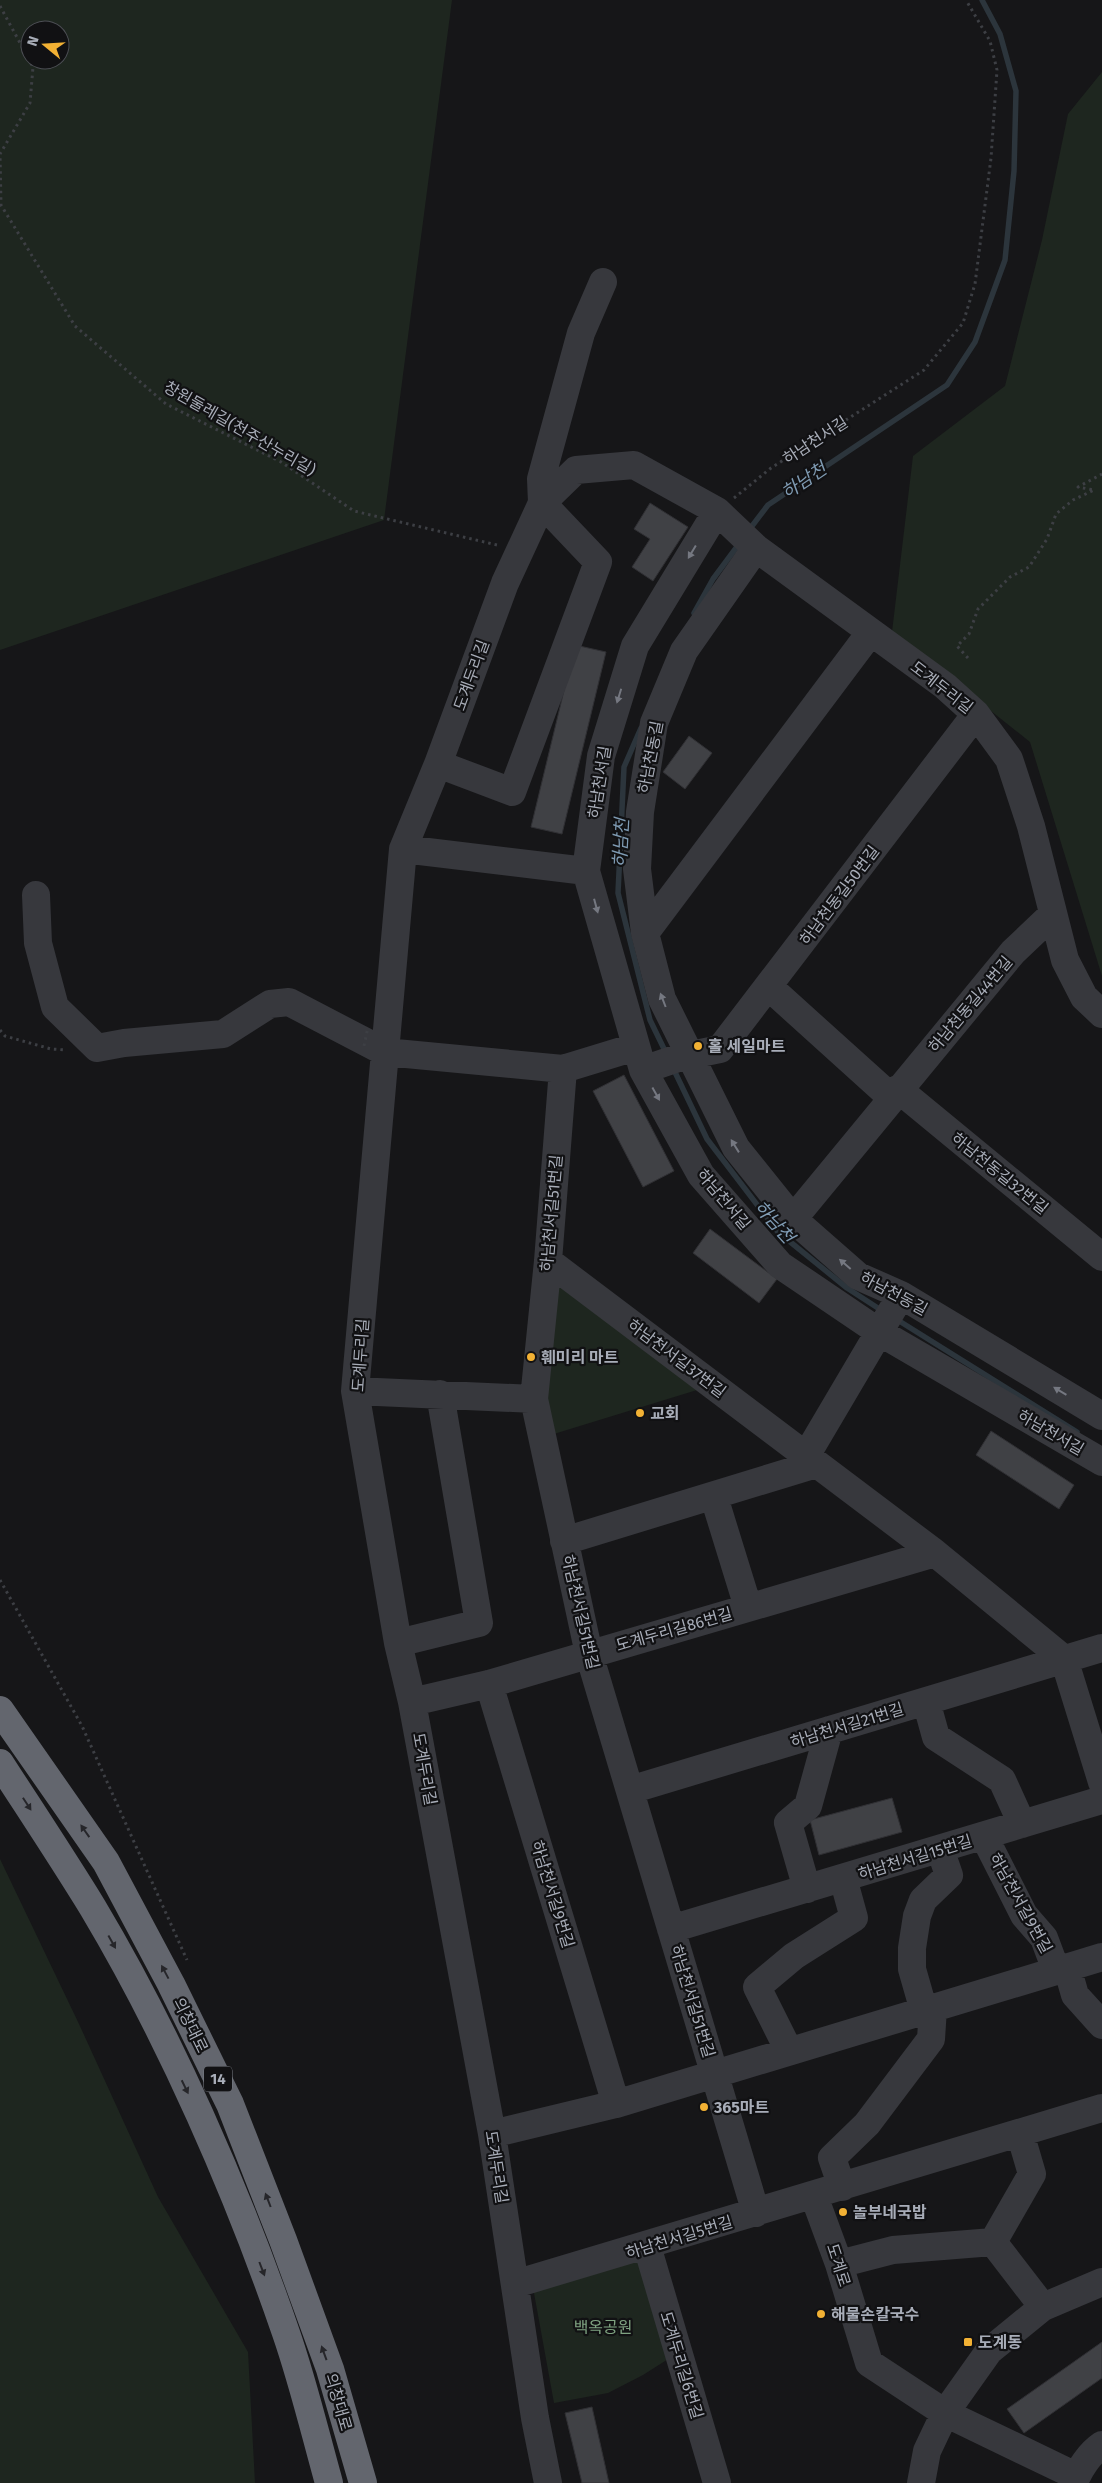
<svg xmlns="http://www.w3.org/2000/svg" width="1102" height="2483" viewBox="0 0 1102 2483" font-family="'Fira Sans','Noto Sans KR',sans-serif">
<style>
.green{fill:#1e261f;fill-rule:evenodd}
.lines{fill:none;stroke-linecap:round;stroke-linejoin:round}
.stream{stroke:#2c353c;stroke-width:5.5}
.building{fill:#404145;stroke:#303034}
.path{stroke:#3d3f44;stroke-width:3;stroke-dasharray:2.5 4;stroke-linecap:butt}
.minor{stroke:#37383d;stroke-width:28}
.highway{stroke:#63666e;stroke-width:28}
.path-bridge{stroke:#3d3f44;stroke-width:3;stroke-dasharray:2.5 4;stroke-linecap:butt}
.oneway{fill:#757881}
.oneway2{fill:#26262a}
.poi-dot{fill:#f2b134;stroke:#111113;stroke-width:2}
.labels{text-anchor:middle;stroke-width:4.5;stroke-linejoin:round;paint-order:stroke}
.shield{fill:#111113;stroke:#7b7e86;stroke-width:1}
.shield-label{font-size:15px;font-weight:bold;fill:#a8adb8}
.street-label{font-size:16px;fill:#a8adb8;stroke:#111113}
.poi-label{font-size:16px;font-weight:bold;fill:#a8adb8;stroke:#111113;text-anchor:start}
.park-label{font-size:16px;fill:#7fa381;stroke:#111113}
.water-label{font-size:18px;font-style:italic;fill:#7f9bb3;stroke:#111113}
</style>
<rect width="100%" height="100%" fill="#161618"/>
<path class="green" d="M 0,0 L 452,0 L 384,520 L 0,650 ZM 30,30 L 60,30 L 60,60 L 30,60 Z
M 1102,72 L 1102,976 L 1030,742 L 892,632 L 913,456 L 1005,386 L 1042,240 L 1068,114 Z
M 549,1265 L 710,1386 L 544,1437 Z
M 0,1859 L 79,2024 L 158,2197 L 248,2352 L 255,2483 L 0,2483 Z
M 645,2254 L 676,2354 L 643,2375 L 608,2393 L 554,2403 L 532,2282 Z"/>
<g class="lines">
<path class="stream" d="M 749,530 L 768,505 L 947,385 L 975,342 L 1005,260 L 1014,171 L 1016,91 L 1000,34 L 982,0
M 694,613 L 713,579 L 739,544
M 641,728 L 624,767 L 618,893 L 650,1020 L 667,1055
M 673,1068 L 707,1139 L 778,1232 L 847,1288 L 884,1312
M 896,1319 L 1077,1432"/>
</g>
<path class="building" d="M 650,503 L 688,527 L 653,581 L 632,567 L 650,539 L 634,529 Z
M 575,645 L 606,652 L 562,834 L 531,827 Z
M 689,736 L 712,753 L 685,789 L 663,772 Z
M 624,1075 L 674,1171 L 643,1187 L 593,1091 Z
M 710,1229 L 777,1279 L 759,1303 L 693,1253 Z
M 991,1431 L 1074,1485 L 1059,1509 L 976,1455 Z
M 892,1798 L 902,1832 L 819,1855 L 810,1820 Z
M 1102,2342 L 1102,2378 L 1024,2433 L 1007,2409 Z
M 592,2407 L 609,2483 L 582,2483 L 565,2413 Z"/>
<g class="lines">
<path class="path" d="M 0,6 L 33,67 L 30,103 L 0,154 L 1,205 L 75,326 L 166,404 L 281,462 L 354,511 L 497,545
M 734,498 L 771,468 L 924,370 L 963,323 L 975,284 L 991,158 L 997,70 L 990,41 L 966,0
M 968,658 L 957,646 L 969,634 L 978,609 L 1010,577 L 1029,567 L 1047,539 L 1056,514 L 1073,500 L 1094,490 L 1078,487 L 1102,474
M 0,1030 L 5,1036 L 51,1049 L 66,1050
M 0,1580 L 82,1726 L 187,1960"/>
<path class="minor" d="M 717,511 L 635,646 L 601,756 L 586,871 L 643,1070 L 701,1175 L 780,1265 L 879,1332 L 1102,1462
M 756,548 L 684,651 L 654,723 L 640,812 L 637,869 L 645,933 L 662,999 L 736,1148 L 793,1219 L 858,1276 L 901,1295 L 1102,1416
M 438,764 L 512,792 L 598,562 L 542,503 L 541,479 L 581,333 L 603,282
M 403,849 L 586,871
M 36,895 L 38,943 L 55,1007 L 97,1048 L 124,1043 L 223,1034 L 270,1004 L 289,1002 L 385,1052 L 563,1069
M 645,933 L 870,633
M 769,987 L 892,1098
M 635,1047 L 563,1069 L 548,1261 L 534,1399 L 589,1654 L 756,2213
M 643,1070 L 681,1057 L 720,1049 L 976,714
M 898,1089 L 1102,1257
M 793,1219 L 1013,952 L 1053,914
M 548,1261 L 935,1553 L 1064,1659 L 1102,1782
M 355,1391 L 534,1399
M 806,1456 L 901,1295
M 714,1497 L 748,1607
M 564,1541 L 816,1464
M 398,1643 L 479,1623 L 440,1394
M 489,1684 L 616,2104
M 926,1701 L 936,1737 L 1002,1780 L 1022,1824
M 412,1702 L 489,1684 L 935,1553
M 630,1790 L 1102,1648
M 984,1836 L 1024,1915 L 1044,1938 L 1056,1970
M 807,1889 L 788,1823 L 808,1806 L 829,1730
M 671,1929 L 1102,1800
M 1067,1967 L 1075,1995 L 1102,2025
M 924,2011 L 912,1969 L 912,1948 L 917,1916 L 923,1900 L 949,1875 L 940,1849
M 789,2051 L 757,1987 L 794,1956 L 854,1918 L 843,1878
M 492,2134 L 616,2104 L 1102,1957
M 842,2187 L 832,2158 L 867,2124 L 931,2039 L 933,2008
M 814,2196 L 839,2264 L 869,2363 L 945,2413 L 1076,2476
M 993,2242 L 1043,2307
M 647,2246 L 717,2483
M 839,2264 L 893,2250 L 993,2242 L 1032,2174 L 1020,2133
M 515,2284 L 1102,2108
M 548,2483 L 535,2418 L 492,2134 L 412,1702 L 398,1643 L 355,1391 L 403,849 L 438,764 L 505,583 L 542,503 L 576,470 L 634,465 L 717,511 L 756,548 L 945,686 L 976,714 L 1009,759 L 1031,826 L 1065,960 L 1084,997 L 1102,1014
M 921,2483 L 927,2451 L 945,2413 L 989,2351 L 1043,2307 L 1102,2282
M 1074,2483 C 1079,2469 1090,2453 1102,2445"/>
<path class="highway" d="M 0,1710 L 106,1862 L 171,1984 L 230,2104 L 283,2240 L 330,2369 L 363,2483
M 0,1763 C 31,1811 63,1859 93,1908 C 170,2037 237,2190 286,2333 C 303,2382 315,2433 329,2483"/>
<path class="path-bridge" d="M 364,1046 L 368,1027"/>
</g>
<defs><path id="oneway-solid" d="M-6-.8H1V-3.2L6.5 0L1 3.2V.8H-6Z" transform="scale(1.25)"/></defs>
<g class="oneway">
<use href="#oneway-solid" transform="translate(692 552) rotate(121)"/>
<use href="#oneway-solid" transform="translate(619 696) rotate(107)"/>
<use href="#oneway-solid" transform="translate(596 906) rotate(75)"/>
<use href="#oneway-solid" transform="translate(663 1000) rotate(-111)"/>
<use href="#oneway-solid" transform="translate(656 1094) rotate(61)"/>
<use href="#oneway-solid" transform="translate(735 1146) rotate(-122)"/>
<use href="#oneway-solid" transform="translate(845 1264) rotate(-139)"/>
<use href="#oneway-solid" transform="translate(1060 1391) rotate(-149)"/>
</g>
<g class="oneway2">
<use href="#oneway-solid" transform="translate(27 1804) rotate(57)"/>
<use href="#oneway-solid" transform="translate(85 1831) rotate(-125)"/>
<use href="#oneway-solid" transform="translate(112 1942) rotate(61)"/>
<use href="#oneway-solid" transform="translate(165 1972) rotate(-118)"/>
<use href="#oneway-solid" transform="translate(185 2087) rotate(64)"/>
<use href="#oneway-solid" transform="translate(268 2200) rotate(-111)"/>
<use href="#oneway-solid" transform="translate(262 2269) rotate(69)"/>
<use href="#oneway-solid" transform="translate(324 2353) rotate(-110)"/>
</g>
<g class="poi-dot">
<circle cx="698" cy="1046" r="5"/>
<circle cx="531" cy="1357" r="5"/>
<circle cx="640" cy="1413" r="5"/>
<circle cx="704" cy="2107" r="5"/>
<circle cx="843" cy="2212" r="5"/>
<circle cx="821" cy="2314" r="5"/>
<rect x="963" y="2337" width="10" height="10" rx="2.5"/>
</g>
<g class="labels">
<rect class="shield" x="204" y="2066.5" width="28" height="25" rx="4"/>
<g class="shield-label">
<text x="218" y="2084">14</text>
</g>
<g class="street-label">
<text transform="translate(240 428) rotate(30)" y="6">창원둘레길(천주산누리길)</text>
<text transform="translate(815 440) rotate(-33)" y="6">하남천서길</text>
<text transform="translate(471 675) rotate(-70)" y="6">도계두리길</text>
<text transform="translate(942 687) rotate(38)" y="6">도계두리길</text>
<text transform="translate(650 757) rotate(-79)" y="6">하남천동길</text>
<text transform="translate(599 782) rotate(-81)" y="6">하남천서길</text>
<text transform="translate(839 895) rotate(-53)" y="6">하남천동길50번길</text>
<text transform="translate(970 1004) rotate(-50)" y="6">하남천동길44번길</text>
<text transform="translate(1000 1173) rotate(39)" y="6">하남천동길32번길</text>
<text transform="translate(724 1199) rotate(50)" y="6">하남천서길</text>
<text transform="translate(551 1213) rotate(-85)" y="6">하남천서길51번길</text>
<text transform="translate(894 1293) rotate(28)" y="6">하남천동길</text>
<text transform="translate(360 1355) rotate(-86)" y="6">도계두리길</text>
<text transform="translate(677 1358) rotate(37)" y="6">하남천서길37번길</text>
<text transform="translate(1051 1432) rotate(30)" y="6">하남천서길</text>
<text transform="translate(581 1612) rotate(77)" y="6">하남천서길51번길</text>
<text transform="translate(674 1629) rotate(-16)" y="6">도계두리길86번길</text>
<text transform="translate(847 1725) rotate(-17)" y="6">하남천서길21번길</text>
<text transform="translate(425 1769) rotate(80)" y="6">도계두리길</text>
<text transform="translate(915 1857) rotate(-17)" y="6">하남천서길15번길</text>
<text transform="translate(553 1894) rotate(73)" y="6">하남천서길9번길</text>
<text transform="translate(1021 1903) rotate(61)" y="6">하남천서길9번길</text>
<text transform="translate(693 2001) rotate(73)" y="6">하남천서길51번길</text>
<text transform="translate(191 2025) rotate(64)" y="6">의창대로</text>
<text transform="translate(497 2167) rotate(81)" y="6">도계두리길</text>
<text transform="translate(679 2237) rotate(-17)" y="6">하남천서길5번길</text>
<text transform="translate(839 2265) rotate(72)" y="6">도계로</text>
<text transform="translate(682 2365) rotate(73)" y="6">도계두리길6번길</text>
<text transform="translate(339 2402) rotate(74)" y="6">의창대로</text>
</g>
<g class="poi-label">
<text x="708" y="1052">홀 세일마트</text>
<text x="541" y="1363">훼미리 마트</text>
<text x="650" y="1419">교회</text>
<text x="714" y="2113">365마트</text>
<text x="853" y="2218">놀부네국밥</text>
<text x="831" y="2320">해물손칼국수</text>
<text x="978" y="2348">도계동</text>
</g>
<g class="park-label">
<text x="603" y="2333">백옥공원</text>
</g>
<g class="water-label">
<text transform="translate(804 481) rotate(-34)" y="6">하남천</text>
<text transform="translate(621 843) rotate(-87)" y="6">하남천</text>
<text transform="translate(774 1222) rotate(48)" y="6">하남천</text>
</g>
</g>
<g transform="translate(45 45) rotate(288)"><circle r="24" fill="#111113" stroke="#4d4f55"/>
<path d="M0-4L9 19L0 12L-9 19Z" fill="#f2b134"/>
<text y="-8" font-size="14" font-weight="bold" text-anchor="middle" fill="#a8adb8">N</text>
</g>
</svg>
